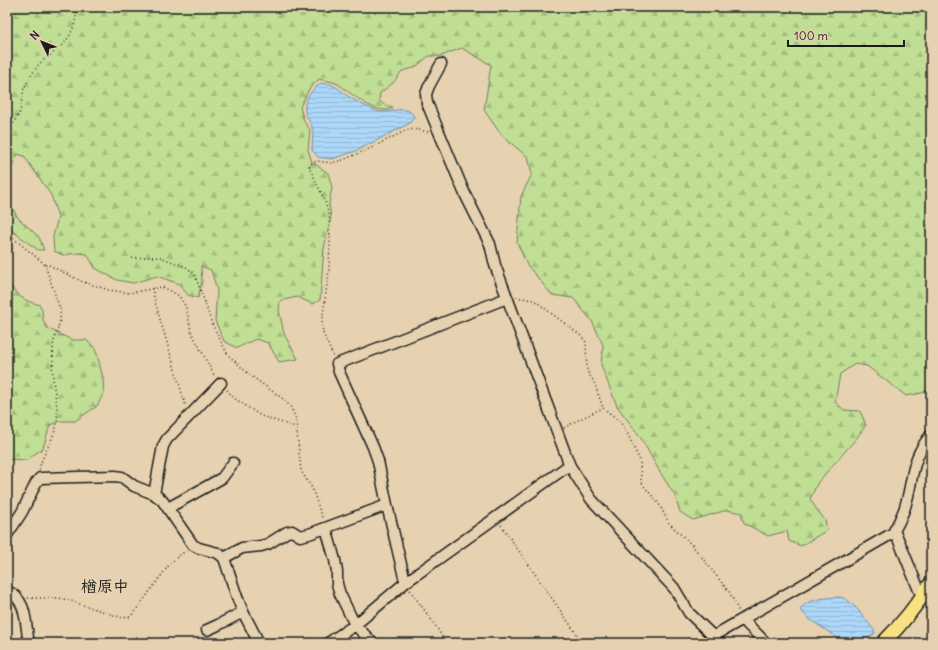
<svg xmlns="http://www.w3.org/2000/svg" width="938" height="650" viewBox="0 0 938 650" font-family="Delius,'Klee One',sans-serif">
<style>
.forest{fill:url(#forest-firs);stroke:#6e7d58}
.water{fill:url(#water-rules);stroke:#728ca0}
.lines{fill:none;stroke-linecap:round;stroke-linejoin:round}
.minor-casing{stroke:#1c1c1c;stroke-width:13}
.major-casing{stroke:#1c1c1c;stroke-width:16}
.path{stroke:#1c1c1c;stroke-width:1.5;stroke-dasharray:1 3;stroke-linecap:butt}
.minor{stroke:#e6d2b0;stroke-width:10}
.major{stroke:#f9e181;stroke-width:13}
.labels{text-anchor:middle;stroke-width:4;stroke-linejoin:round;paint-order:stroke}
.quarter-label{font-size:16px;font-weight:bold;fill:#1c1c1c;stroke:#e6d2b0}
</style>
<defs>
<pattern id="forest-firs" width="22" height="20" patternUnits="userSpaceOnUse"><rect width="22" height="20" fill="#c1de95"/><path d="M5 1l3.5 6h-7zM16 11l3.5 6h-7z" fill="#a5be80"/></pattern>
<pattern id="water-rules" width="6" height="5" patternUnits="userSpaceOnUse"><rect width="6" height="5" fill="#acd7f8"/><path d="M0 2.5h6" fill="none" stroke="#93b8d4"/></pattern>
</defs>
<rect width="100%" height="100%" fill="#e6d2b0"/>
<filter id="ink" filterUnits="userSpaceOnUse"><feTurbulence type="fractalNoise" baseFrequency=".025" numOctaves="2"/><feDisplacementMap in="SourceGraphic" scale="8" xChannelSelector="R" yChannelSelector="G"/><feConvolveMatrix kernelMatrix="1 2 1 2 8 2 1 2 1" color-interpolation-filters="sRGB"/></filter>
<g filter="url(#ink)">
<path class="forest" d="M 7,7 L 931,7 L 931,388 L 922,393 L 906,396 L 867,366 L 855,364 L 840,374 L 835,402 L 844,410 L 860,411 L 866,425 L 855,440 L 818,482 L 810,499 L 817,510 L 825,520 L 827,530 L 801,546 L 789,541 L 787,531 L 768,536 L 744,523 L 741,513 L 727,510 L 693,520 L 680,512 L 674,494 L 661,474 L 641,438 L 617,406 L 601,365 L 603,345 L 592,321 L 573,298 L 552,295 L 527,265 L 517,242 L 521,196 L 532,174 L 528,157 L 502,136 L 484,110 L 491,65 L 462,48 L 441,56 L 429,56 L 414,68 L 402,71 L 393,83 L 380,93 L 379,100 L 384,105 L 393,107 C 379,119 350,92 338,84 C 333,81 325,81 319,79 L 309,89 L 300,107 L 304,121 L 310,130 L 308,150 L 312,162 L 328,173 L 332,187 L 329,204 L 331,217 L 324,248 L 320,300 L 313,304 L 297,297 L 280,301 L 279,310 L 284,334 L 298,359 L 279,362 L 268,343 L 256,339 L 237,348 L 224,341 L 215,321 L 217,290 L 211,270 L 201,266 L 202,282 L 198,298 L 188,295 L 179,284 L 157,276 L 133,283 L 117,280 L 95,268 L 87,254 L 78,253 L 63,255 L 54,251 L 53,237 L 58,217 L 51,195 L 24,156 L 18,154 L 9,171 L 8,200 L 18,218 L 39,237 L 44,250 L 38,250 L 7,227 Z
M 7,281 C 17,296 22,300 40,305 L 42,310 L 43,320 L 47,328 L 72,340 L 86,340 L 94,347 L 97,354 L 103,378 L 104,393 L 97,406 L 75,421 L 60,421 L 50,425 L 43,448 L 27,460 L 7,459 Z"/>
<path class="water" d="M 321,83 C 324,84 328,84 330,84 C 339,87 346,96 354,100 C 361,104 369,108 377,111 C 388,115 408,102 414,117 L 410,123 L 356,151 L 332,159 L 318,157 L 312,150 C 312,144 314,133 312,127 C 310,121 305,116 305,110 C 303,100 313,88 321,83 Z
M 840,597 C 853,600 865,619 874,630 L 875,633 L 862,643 L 845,643 L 808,618 L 800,610 C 806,598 827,598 840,597 Z"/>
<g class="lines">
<g class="minor-casing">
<path id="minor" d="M 441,64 L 429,86 L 426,94 L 427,103 L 464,192 L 490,244 L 495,265 L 570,466 L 591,499 L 674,588 L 689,613 L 714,637
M 154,494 L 163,446 L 167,439 L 221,383
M 168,508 L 222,478 L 233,463
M 326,528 L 335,560 L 337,572 L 337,584 L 340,594 L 355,625 L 373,643
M 893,533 L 896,535 L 899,541 L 919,590 L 924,595
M 7,535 L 22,512 L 36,483 L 40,478 L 115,476 L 122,477 L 134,486 L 154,494 L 162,500 L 193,545 L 199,548 L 218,553 L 224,558 L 237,597 L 243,612 L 259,643
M 224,558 L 242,548 L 261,546 L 268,544 L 287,532 L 292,531 L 300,536 L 309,534 L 387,505
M 406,582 L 404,577 L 387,505 L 378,461 L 373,447 L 339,372 L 337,364 L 507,298
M 7,591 C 28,599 25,625 29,643
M 744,618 L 747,624 L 766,643
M 207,630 L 218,625 L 243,612
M 328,643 L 355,625 L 406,582 L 565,468 L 570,466
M 707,643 L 714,637 L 722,631 L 893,533 C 897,526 901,518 904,510 C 914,482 909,460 931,435"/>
</g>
<g class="major-casing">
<path id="major" d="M 883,643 C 901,625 917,605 931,583"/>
</g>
<path class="path" d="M 7,142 L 7,134 L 20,112 L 24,88 L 32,74 L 40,63 L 53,53 L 63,45 L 70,35 L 74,26 L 77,11 L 79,7
M 7,233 L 41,261 L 45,265 L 60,309 C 62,325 54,333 53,348 C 53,358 52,368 53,378 C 54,395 60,410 56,427 C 52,442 42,455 39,470
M 132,258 L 151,257 L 160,257 L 186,267 L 194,273 L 203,297 L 212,324 L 228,355 L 250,375 L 283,399 L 290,406 L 295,416 L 297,427 L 297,433 L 301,471 L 312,488 L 323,520
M 45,265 L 49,265 L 83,282 L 109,290 L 129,293 L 162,287 L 171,291 L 179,296 L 186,307 L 191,331 L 215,377
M 152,288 L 155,302 L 186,407
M 516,297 L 534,300 L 581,336 L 586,342 L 587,371 L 594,382 L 603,408
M 333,356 L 323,333 L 322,322 L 329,270 L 330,236 L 329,216 L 325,201 L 309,167 L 310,164 L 317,161 L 331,163 L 343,160 L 371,148 L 405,131 L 413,129 L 429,132
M 227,390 L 234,398 L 261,416 L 292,426 L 297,427
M 564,428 L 574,422 L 603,408 L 616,418 L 625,428 L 640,461 L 641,481 L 643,485 L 659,504 L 669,523 L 692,545 L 730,593 L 739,612
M 501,525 L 583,643
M 410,590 L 435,625 L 446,643
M 28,598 L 59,598 L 68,600 L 123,618 L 129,617 L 134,613 L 169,565 L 177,557 L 186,551"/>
<use href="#minor" class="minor"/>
<use href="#major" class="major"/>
</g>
</g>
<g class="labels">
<g class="quarter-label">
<text x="105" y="592">楢原中</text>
</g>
</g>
<rect width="938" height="650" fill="none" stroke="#e6d2b0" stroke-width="24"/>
<rect x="12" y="12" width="914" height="626" fill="none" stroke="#1c1c1c" stroke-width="1.5" filter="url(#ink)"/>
<g transform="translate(42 42) rotate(313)" stroke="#e6d2b0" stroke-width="3" paint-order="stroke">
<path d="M0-3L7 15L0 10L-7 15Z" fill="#1c1c1c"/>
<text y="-6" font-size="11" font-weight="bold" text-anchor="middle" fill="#1c1c1c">N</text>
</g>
<path d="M788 40v6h116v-6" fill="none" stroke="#1c1c1c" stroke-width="2"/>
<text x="794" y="40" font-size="12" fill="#1c1c1c" stroke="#e6d2b0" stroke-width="3" paint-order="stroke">100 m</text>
</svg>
